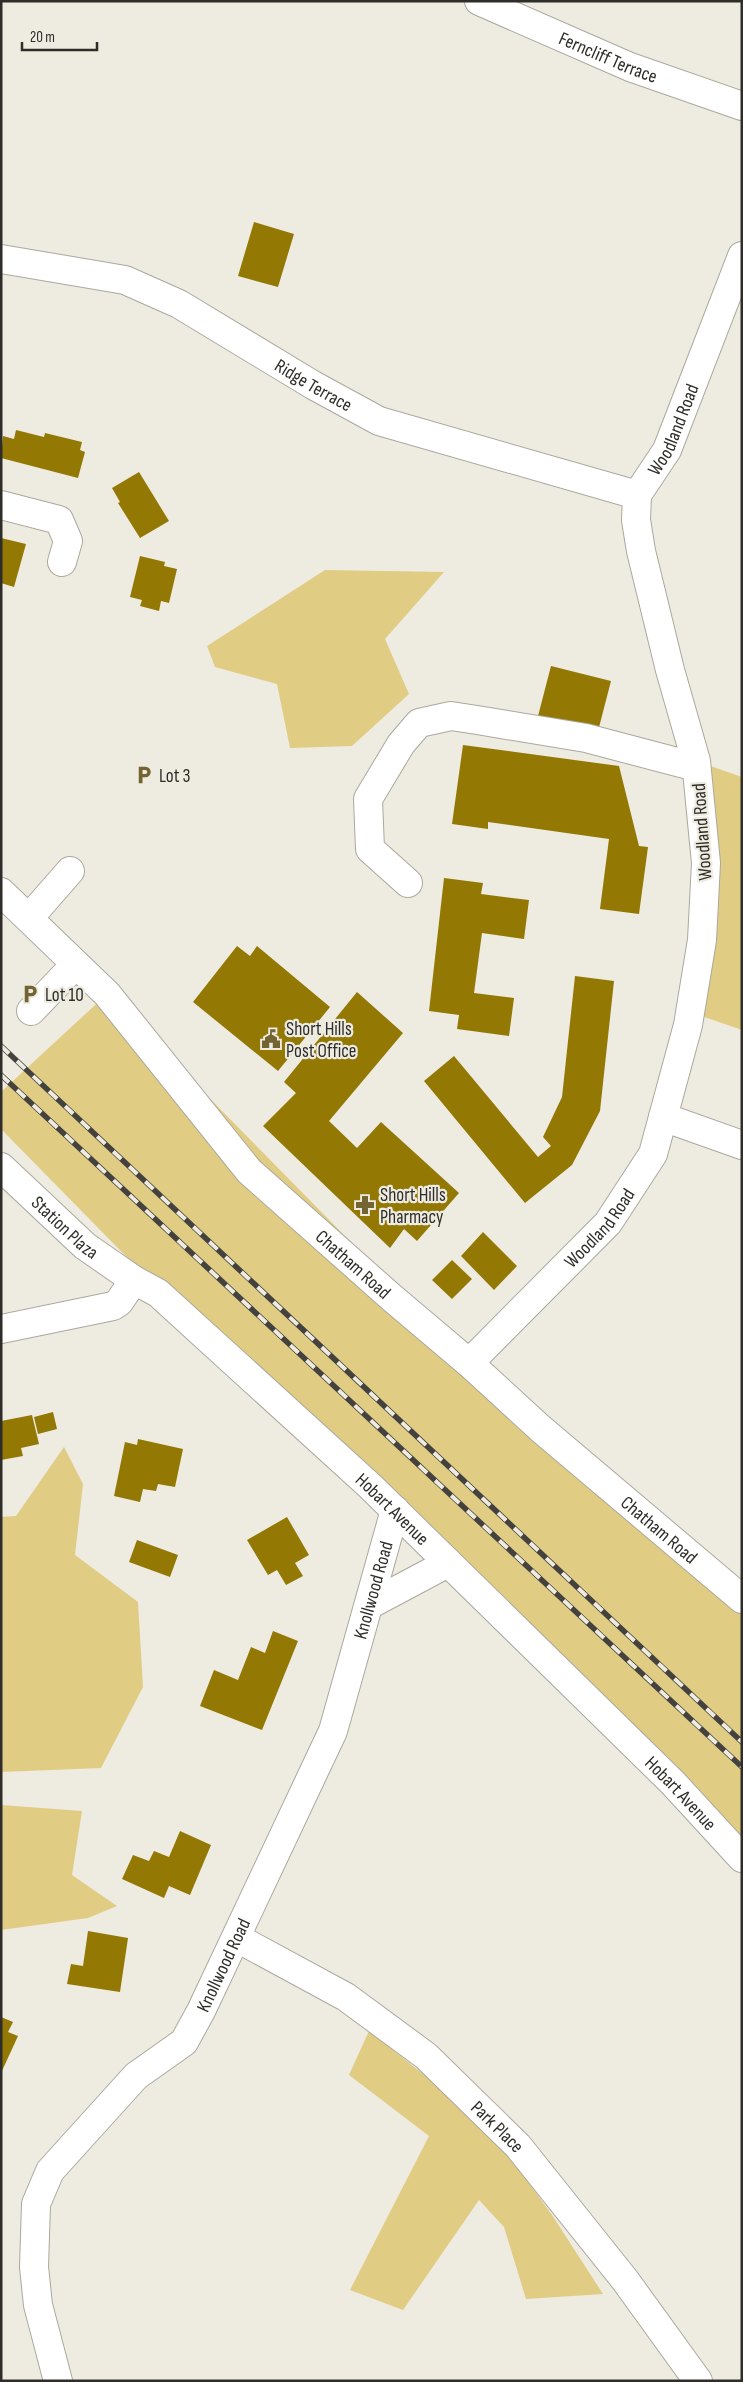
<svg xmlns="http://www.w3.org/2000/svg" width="743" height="2382" viewBox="0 0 743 2382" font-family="'Sofia Sans Condensed',sans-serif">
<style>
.green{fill:#e1cc84}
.building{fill:#937803}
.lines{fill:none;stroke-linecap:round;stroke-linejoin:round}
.minor-casing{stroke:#aba89e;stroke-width:30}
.minor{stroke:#fff;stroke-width:28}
.rail-casing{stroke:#44423e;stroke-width:5.5}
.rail{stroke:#eeebe1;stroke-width:4;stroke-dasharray:11;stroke-linecap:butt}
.labels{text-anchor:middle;stroke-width:4.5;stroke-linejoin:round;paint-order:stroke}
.street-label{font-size:19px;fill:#2e2d29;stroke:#eeebe1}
.poi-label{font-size:19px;fill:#2e2d29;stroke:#eeebe1;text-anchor:start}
</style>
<rect width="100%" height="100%" fill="#eeebe1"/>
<path class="green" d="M 325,570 L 444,572 L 385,639 L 409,694 L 352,746 L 290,748 L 277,684 L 215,667 L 207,646 Z
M 696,761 L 742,777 L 742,1030 L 690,1012 Z
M 107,994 L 398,1290 L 742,1599 L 742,1861 L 166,1297 L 1,1129 L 1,1092 Z
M 64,1447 L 83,1484 L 75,1555 L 138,1602 L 143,1687 L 101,1768 L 1,1772 L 1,1517 L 16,1516 Z
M 1,1805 L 82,1811 L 72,1875 L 117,1906 L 88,1918 L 1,1930 Z
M 369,2031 L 486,2124 L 552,2215 L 603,2294 L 526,2299 L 504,2227 L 479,2200 L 403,2310 L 350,2290 L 429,2136 L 349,2075 Z"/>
<path class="building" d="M 254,222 L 294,234 L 278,287 L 238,276 Z
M 16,430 L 44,437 L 45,433 L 82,442 L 80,450 L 85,452 L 78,478 L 1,458 L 3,436 L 14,439 Z
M 139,472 L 169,521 L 140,538 L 118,503 L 120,502 L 112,488 Z
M 1,538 L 26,544 L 14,587 L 1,583 Z
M 140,556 L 165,562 L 164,566 L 177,569 L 169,603 L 161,601 L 159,611 L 140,606 L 142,600 L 130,597 Z
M 551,666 L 611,681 L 597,735 L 537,720 Z
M 463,745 L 619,766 L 639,846 L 648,847 L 639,914 L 600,909 L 609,839 L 488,822 L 488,829 L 452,824 Z
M 444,878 L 483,883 L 481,894 L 529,900 L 524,939 L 482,933 L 474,993 L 514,998 L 509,1036 L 457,1029 L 459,1015 L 429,1011 Z
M 237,946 L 250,956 L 257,946 L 330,1007 L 278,1071 L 193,1002 Z
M 575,976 L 614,981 L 600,1111 L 572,1165 L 525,1203 L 424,1081 L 454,1056 L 538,1157 L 551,1146 L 543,1137 L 562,1097 Z
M 357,992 L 403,1033 L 329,1121 L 357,1148 L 381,1122 L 459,1193 L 417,1241 L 404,1229 L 390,1248 L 263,1126 L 296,1093 L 284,1082 Z
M 483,1232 L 517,1266 L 494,1290 L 461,1256 Z
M 452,1260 L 472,1279 L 452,1299 L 432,1280 Z
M 53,1412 L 57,1429 L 38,1434 L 34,1417 Z
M 32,1415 L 39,1444 L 21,1448 L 23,1456 L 1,1460 L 1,1421 Z
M 138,1439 L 183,1449 L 175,1487 L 158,1484 L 156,1491 L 143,1489 L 140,1502 L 114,1496 L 125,1442 L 137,1445 Z
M 287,1517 L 309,1555 L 295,1563 L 303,1576 L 286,1585 L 277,1570 L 268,1575 L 247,1540 Z
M 137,1540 L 178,1555 L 170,1577 L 129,1562 Z
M 273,1631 L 298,1641 L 262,1730 L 200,1706 L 214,1670 L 238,1680 L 251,1647 L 265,1653 Z
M 180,1831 L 211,1845 L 190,1895 L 169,1886 L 164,1898 L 122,1879 L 133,1855 L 149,1861 L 154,1851 L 169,1857 Z
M 88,1931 L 128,1938 L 120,1992 L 67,1984 L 71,1964 L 83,1966 Z
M 1,2017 L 13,2022 L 8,2032 L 18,2036 L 1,2073 Z"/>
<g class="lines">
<g class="minor-casing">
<g id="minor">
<path id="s1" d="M 479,1 L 630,67 L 742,106"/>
<path id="s2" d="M 1,259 L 125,280 L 179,304 L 313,385 L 379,421 L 637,495"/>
<path d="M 1,505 L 59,520 L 68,541 L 62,562"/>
<path d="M 408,883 L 370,849 L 368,799 L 401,744 L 419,723 L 451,716 L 477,720 L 586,738 L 696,767"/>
<path id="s3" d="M 1,892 L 107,994 L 249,1171 L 391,1297 L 469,1363 L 541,1429 L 742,1599"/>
<path d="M 29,918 L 70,871"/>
<path d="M 31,1011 L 75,965"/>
<path d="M 663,1117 L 742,1145"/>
<path id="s4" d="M 1,1167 L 85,1246 L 134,1280 L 158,1293 L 370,1486 L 673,1783 L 742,1858"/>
<path d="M 1,1329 L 113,1306 L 119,1302 L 134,1280"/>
<path id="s5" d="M 469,1363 L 608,1223 L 653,1154 L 688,1025 L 702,940 L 706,863 L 696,761 L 670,670 L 641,551 L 636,520 L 637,495 L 667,450 L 742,256"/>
<path d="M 369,1605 L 448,1563"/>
<path id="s6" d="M 237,1938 L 346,1997 L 426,2056 L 518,2146 L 625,2280 L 698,2381"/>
<path id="s7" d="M 58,2381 L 38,2305 L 34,2267 L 36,2204 L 50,2171 L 136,2076 L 184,2042 L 201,2011 L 333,1731 L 395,1510"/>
</g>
</g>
<use href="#minor" class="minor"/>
<g class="rail-casing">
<path id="rail" d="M 1,1046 L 742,1742
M 1,1075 L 742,1767"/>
</g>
<use href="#rail" class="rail"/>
</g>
<defs>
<g id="parking-bare" transform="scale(1.5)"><path d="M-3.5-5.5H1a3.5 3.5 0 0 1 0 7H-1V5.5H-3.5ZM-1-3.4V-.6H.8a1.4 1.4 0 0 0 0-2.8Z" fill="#736431" stroke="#eeebe1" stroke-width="2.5" paint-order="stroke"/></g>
<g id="civic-bare" transform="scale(1.5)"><path d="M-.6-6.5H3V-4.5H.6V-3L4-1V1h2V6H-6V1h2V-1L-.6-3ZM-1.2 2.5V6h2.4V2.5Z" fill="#736431" stroke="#eeebe1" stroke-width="2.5" paint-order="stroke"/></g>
<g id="pharmacy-bare" transform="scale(1.5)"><path d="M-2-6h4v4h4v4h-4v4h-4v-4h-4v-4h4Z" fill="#736431" stroke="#eeebe1" stroke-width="2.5" paint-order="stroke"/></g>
</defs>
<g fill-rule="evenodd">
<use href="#parking-bare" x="144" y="775"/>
<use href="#parking-bare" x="30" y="994"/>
<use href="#civic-bare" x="271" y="1039"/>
<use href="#pharmacy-bare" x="365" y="1205"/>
</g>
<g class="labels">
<g class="street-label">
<text dy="7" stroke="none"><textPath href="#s1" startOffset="141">Ferncliff Terrace</textPath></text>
<text dy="7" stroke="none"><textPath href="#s2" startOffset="342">Ridge Terrace</textPath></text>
<text dy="7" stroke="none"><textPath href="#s5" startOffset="1028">Woodland Road</textPath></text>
<text transform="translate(701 832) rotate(-94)" y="7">Woodland Road</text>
<text dy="7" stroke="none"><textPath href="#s4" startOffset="88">Station Plaza</textPath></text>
<text dy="7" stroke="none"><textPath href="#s5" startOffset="188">Woodland Road</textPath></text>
<text dy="7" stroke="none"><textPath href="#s3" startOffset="514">Chatham Road</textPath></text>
<text dy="7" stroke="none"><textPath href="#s4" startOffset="521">Hobart Avenue</textPath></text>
<text dy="7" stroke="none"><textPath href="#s3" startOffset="919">Chatham Road</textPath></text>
<text dy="7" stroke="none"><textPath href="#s7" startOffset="894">Knollwood Road</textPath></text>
<text dy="7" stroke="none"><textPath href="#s4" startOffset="926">Hobart Avenue</textPath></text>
<text dy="7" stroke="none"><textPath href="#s7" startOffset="489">Knollwood Road</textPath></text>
<text dy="7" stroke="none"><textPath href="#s6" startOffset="324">Park Place</textPath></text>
</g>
<g class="poi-label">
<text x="159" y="782">Lot 3</text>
<text x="45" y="1001">Lot 10</text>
<text x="286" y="1035">Short Hills<tspan x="286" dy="22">Post Office</tspan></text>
<text x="380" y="1201">Short Hills<tspan x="380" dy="22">Pharmacy</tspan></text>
</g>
</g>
<rect width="743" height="2382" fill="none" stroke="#2e2d29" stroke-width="5"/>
<path d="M22 42v8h75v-8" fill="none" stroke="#2e2d29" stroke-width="2.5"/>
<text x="30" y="42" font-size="15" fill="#2e2d29" stroke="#eeebe1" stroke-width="4" paint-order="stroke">20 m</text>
</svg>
